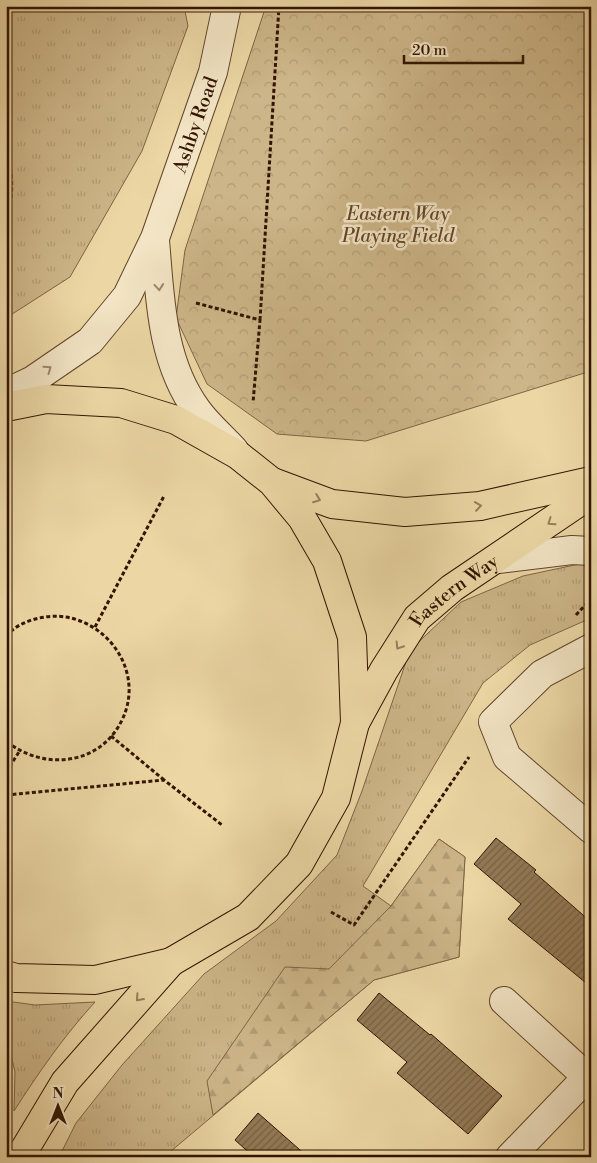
<svg xmlns="http://www.w3.org/2000/svg" width="597" height="1163" viewBox="0 0 597 1163" font-family="'Libre Bodoni',serif">
<style>
.grass{fill:url(#grass-tufts);stroke:#7f6444}
.forest{fill:url(#forest-firs);stroke:#7f6444}
.park{fill:url(#park-crowns);stroke:#7f6444}
.building{fill:url(#building-hatch);stroke:#321400}
.lines{fill:none;stroke-linecap:round;stroke-linejoin:round}
.minor-casing{stroke:#604429;stroke-width:30}
.major-casing{stroke:#321400;stroke-width:30}
.path{stroke:#321400;stroke-width:3;stroke-dasharray:4 2.5;stroke-linecap:butt}
.minor{stroke:#f2e4c4;stroke-width:28}
.major{stroke:#ebd6a4;stroke-width:28}
.oneway{stroke:#9c866c}
.oneway2{stroke:#987f5a}
.labels{text-anchor:middle;stroke-width:5;stroke-linejoin:round;paint-order:stroke}
.street-label{font-size:19px;fill:#321400;stroke:#f2e4c4}
.park-label{font-size:19px;font-style:italic;fill:#604429;stroke:#f2e4c4}
</style>
<defs>
<pattern id="grass-tufts" width="24" height="20" patternUnits="userSpaceOnUse" patternTransform="scale(1.25)"><rect width="24" height="20" fill="#ccb588"/><path d="M3 7l-1-3M5 7V3M7 7l1-3M15 17l-1-3M17 17v-4M19 17l1-3" fill="none" stroke="#b09b74"/></pattern>
<pattern id="forest-firs" width="22" height="20" patternUnits="userSpaceOnUse" patternTransform="scale(1.25)"><rect width="22" height="20" fill="#ccb588"/><path d="M5 1l3.5 6h-7zM16 11l3.5 6h-7z" fill="#b09b74"/></pattern>
<pattern id="park-crowns" width="20" height="18" patternUnits="userSpaceOnUse" patternTransform="scale(1.25)"><rect width="20" height="18" fill="#ccb588"/><path d="M2 6a3 3 0 1 1 6 0M12 15a3 3 0 1 1 6 0" fill="none" stroke="#b09b74"/></pattern>
<pattern id="building-hatch" width="6" height="6" patternUnits="userSpaceOnUse" patternTransform="scale(1.25)"><rect width="6" height="6" fill="#927955"/><path d="M-1 1l2-2M0 6l6-6M5 7l2-2" fill="none" stroke="#786244"/></pattern>
</defs>
<rect width="100%" height="100%" fill="#ebd6a4"/>
<filter id="stains"><feTurbulence type="fractalNoise" baseFrequency=".004" numOctaves="4"/><feColorMatrix values="0 0 0 0 .2 0 0 0 0 .09 0 0 0 0 .02 0 0 0 .5 -.17"/></filter>
<radialGradient id="worn" r=".72"><stop offset=".6" stop-color="#630" stop-opacity="0"/><stop offset="1" stop-color="#630" stop-opacity=".3"/></radialGradient>
<path class="grass" d="M 6,6 L 184,6 L 188,26 L 142,151 L 70,277 L 6,318 Z
M 584,563 L 591,565 L 591,618 L 530,645 L 483,683 L 363,886 L 391,906 L 439,839 L 465,857 L 459,957 L 374,980 L 164,1157 L 59,1157 L 76,1123 L 122,1065 L 204,974 L 276,921 L 337,855 L 362,791 L 410,650 L 461,602 L 523,576 Z
M 6,1001 L 35,1005 L 95,1002 C 64,1036 39,1072 14,1111 L 15,1072 L 6,1034 Z"/>
<path class="forest" d="M 439,839 L 465,857 L 459,957 L 374,980 L 213,1115 L 207,1081 L 285,967 L 329,969 L 391,906 Z"/>
<path class="park" d="M 266,6 L 591,6 L 591,371 L 366,441 L 277,434 L 207,384 L 176,318 L 185,250 Z"/>
<path class="building" d="M 496,838 L 536,870 L 534,872 L 591,922 L 591,987 L 508,919 L 521,904 L 474,864 Z
M 379,993 L 430,1035 L 431,1034 L 502,1096 L 468,1134 L 397,1073 L 407,1062 L 357,1020 Z
M 258,1113 L 308,1157 L 254,1157 L 235,1140 Z"/>
<g class="lines">
<g class="minor-casing">
<g id="minor">
<path d="M 155,240 C 160,298 161,361 197,410 C 207,424 222,437 234,450"/>
<path id="s1" d="M 6,393 L 33,380 L 90,341 L 127,296 L 155,238 L 213,72 L 227,6"/>
<path d="M 498,559 L 572,550 L 591,551"/>
<path d="M 591,648 L 542,674 L 493,722 L 507,757 L 591,829"/>
<path d="M 504,1001 L 587,1077"/>
<path d="M 510,1157 L 587,1077 L 591,1081"/>
</g>
</g>
<g class="major-casing">
<g id="major">
<path d="M 6,407 L 46,399 L 121,403 L 176,420 L 238,455 L 272,482 L 302,518 L 327,561 L 352,637 L 355,723 L 336,798 L 299,864 L 248,917 L 171,962 L 95,980 L 16,978 L 6,975"/>
<path d="M 273,482 L 332,504 L 405,512 L 480,506 L 591,481"/>
<path id="s2" d="M 355,723 L 384,670 L 417,618 L 452,588 L 591,494"/>
<path d="M 20,1157 L 65,1082 L 171,962"/>
</g>
</g>
<path class="path" d="M 6,149 C 12,169 15,196 6,215
M 196,303 L 260,320 L 253,403
M 260,320 L 279,6
M 576,615 L 591,599
M 95,627 L 164,496
M 6,636 C 20,620 46,614 66,617 C 112,625 144,675 122,720 C 100,766 43,771 6,741
M 111,736 L 164,780
M 6,772 L 19,752
M 6,795 L 164,780 L 222,825
M 331,912 L 354,925 L 469,757"/>
<use href="#minor" class="minor"/>
<use href="#major" class="major"/>
</g>
<defs><path id="oneway-chevron" d="M-2-3.5L2.5 0L-2 3.5" fill="none" stroke-width="1.6" stroke-linecap="round" stroke-linejoin="round" transform="scale(1.25)"/></defs>
<g class="oneway">
<use href="#oneway-chevron" transform="translate(159 287) rotate(85)"/>
<use href="#oneway-chevron" transform="translate(48 369) rotate(-35)"/>
</g>
<g class="oneway2">
<use href="#oneway-chevron" transform="translate(317 499) rotate(21)"/>
<use href="#oneway-chevron" transform="translate(478 506) rotate(-8)"/>
<use href="#oneway-chevron" transform="translate(551 522) rotate(145)"/>
<use href="#oneway-chevron" transform="translate(399 646) rotate(122)"/>
<use href="#oneway-chevron" transform="translate(139 998) rotate(132)"/>
</g>
<g class="labels">
<g class="street-label">
<text dy="7" stroke="none"><textPath href="#s1" startOffset="342">Ashby Road</textPath></text>
<text dy="7" stroke="none"><textPath href="#s2" startOffset="168">Eastern Way</textPath></text>
</g>
<g class="park-label">
<text x="398" y="220">Eastern Way<tspan x="398" dy="22">Playing Field</tspan></text>
</g>
</g>
<rect width="597" height="1163" fill="none" stroke="#ebd6a4" stroke-width="25"/>
<rect x="8" y="8" width="582" height="1148" fill="none" stroke="#321400" stroke-width="2.5"/>
<rect x="12" y="12" width="572" height="1138" fill="none" stroke="#321400"/>
<g transform="translate(58 1106)" stroke="#f2e4c4" stroke-width="4" paint-order="stroke">
<path d="M0-4L9 19L0 12L-9 19Z" fill="#321400"/>
<text y="-8" font-size="14" font-weight="bold" text-anchor="middle" fill="#321400">N</text>
</g>
<path d="M404 55v8h119v-8" fill="none" stroke="#321400" stroke-width="2.5"/>
<text x="412" y="55" font-size="15" fill="#321400" stroke="#f2e4c4" stroke-width="4" paint-order="stroke">20 m</text>
<rect width="100%" height="100%" filter="url(#stains)"/>
<rect width="100%" height="100%" fill="url(#worn)"/>
</svg>
